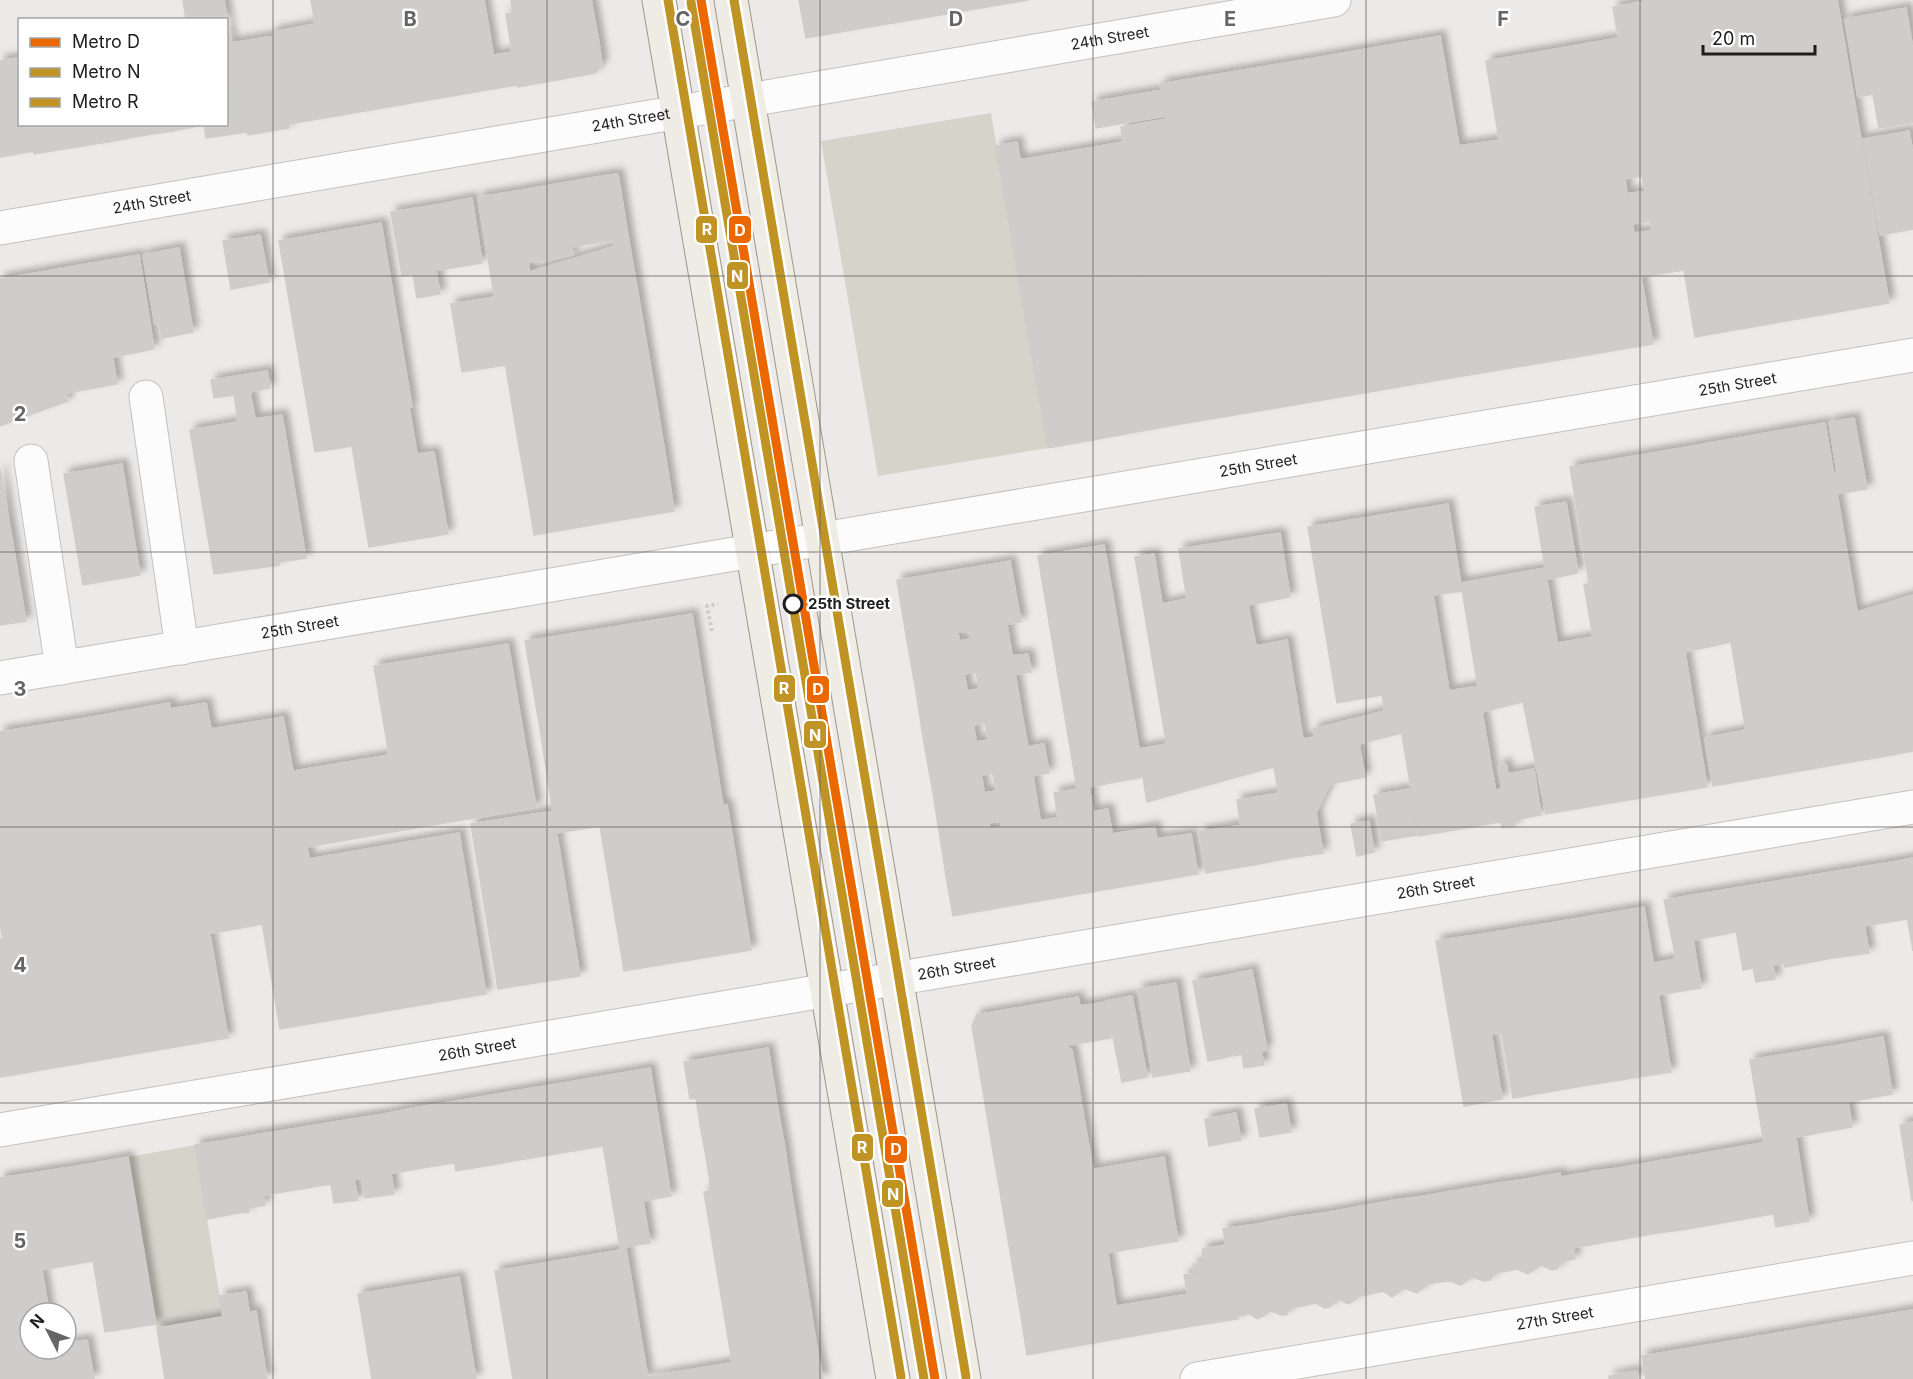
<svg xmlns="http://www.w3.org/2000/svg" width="1913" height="1379" viewBox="0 0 1913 1379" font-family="Inter,sans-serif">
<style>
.construction{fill:#d5d3ca}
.building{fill:#cfcdcb;stroke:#cfccc9;stroke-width:1.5;filter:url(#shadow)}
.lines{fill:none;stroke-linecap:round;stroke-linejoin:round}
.minor-casing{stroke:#c2c1c0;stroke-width:35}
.major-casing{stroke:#a09687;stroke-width:35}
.path{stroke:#d5c9c8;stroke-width:4;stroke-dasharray:3 3;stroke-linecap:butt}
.minor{stroke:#fcfcfc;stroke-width:33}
.major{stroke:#efebe5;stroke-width:33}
.metro-1-casing{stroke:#fff;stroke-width:14}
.metro-2-casing{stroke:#fff;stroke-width:14}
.metro-3-casing{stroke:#fff;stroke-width:14}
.metro-1{stroke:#eb6800;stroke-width:9}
.metro-2{stroke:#c09424;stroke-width:9}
.metro-3{stroke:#c09424;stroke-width:9}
.grid{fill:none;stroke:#666565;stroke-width:1.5;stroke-opacity:0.55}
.stop-dot{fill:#fff;stroke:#1e1e1e;stroke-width:3}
.labels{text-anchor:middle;stroke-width:5;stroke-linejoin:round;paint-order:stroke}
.street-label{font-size:15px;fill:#1e1e1e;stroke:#fff}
.stop-label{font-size:15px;font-weight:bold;fill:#1e1e1e;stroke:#fff;text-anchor:start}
.grid-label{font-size:20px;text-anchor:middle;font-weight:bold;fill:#666565;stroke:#fff;stroke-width:5;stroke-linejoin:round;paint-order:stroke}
.line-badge{stroke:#fff;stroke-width:2}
.badge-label{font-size:16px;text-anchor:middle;font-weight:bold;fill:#fff}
</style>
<defs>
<filter id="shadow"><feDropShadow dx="5.5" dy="-5.5" stdDeviation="3" flood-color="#0004"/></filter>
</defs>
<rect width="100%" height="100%" fill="#eceae8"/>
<path class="construction" d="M 991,113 L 1048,448 L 878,476 L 821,141 Z
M 195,1145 L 223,1317 L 157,1328 L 128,1157 Z"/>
<path class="building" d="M 183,0 L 224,0 L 247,132 L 206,138 L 204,124 L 226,124 L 226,20 L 186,20 Z
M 311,0 L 389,0 L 406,104 L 331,117 Z
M 389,0 L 484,0 L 499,88 L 406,104 Z
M 511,0 L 589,0 L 513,13 Z
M 591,0 L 598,37 L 512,52 L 506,14 Z
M 799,0 L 1028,0 L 806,38 Z
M 1651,0 L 1837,0 L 1889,303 L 1695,337 L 1684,270 L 1659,274 L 1613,7 Z
M 1906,8 L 1913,50 L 1913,122 L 1879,128 L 1873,94 L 1858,97 L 1845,19 Z
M 315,24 L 331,117 L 289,124 L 273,32 Z
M 274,36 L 289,128 L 248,135 L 231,43 Z
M 1440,36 L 1459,146 L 1499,140 L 1509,199 L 1625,179 L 1627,194 L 1645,191 L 1649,221 L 1632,224 L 1634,233 L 1651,231 L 1659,274 L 1641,277 L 1653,344 L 1428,382 L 1371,48 Z
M 598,37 L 602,64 L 595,73 L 518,87 L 512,52 Z
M 1618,38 L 1642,176 L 1509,199 L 1486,61 Z
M 1371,48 L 1428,382 L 1341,397 L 1312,232 L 1355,225 L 1326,56 Z
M 512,52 L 518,85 L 499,88 L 494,55 Z
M 1326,56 L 1355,225 L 1189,254 L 1160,84 Z
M 18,58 L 20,124 L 29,124 L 34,151 L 0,157 L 0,61 Z
M 1161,90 L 1165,116 L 1096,128 L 1092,102 Z
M 1166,119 L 1189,254 L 1136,263 L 1137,270 L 1066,282 L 1069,298 L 1023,305 L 996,146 L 1017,142 L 1020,160 L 1123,142 L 1121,127 Z
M 29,124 L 74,124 L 77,147 L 34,154 Z
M 74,124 L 105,124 L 108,142 L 77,147 Z
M 105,124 L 137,124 L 140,136 L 108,142 Z
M 137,124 L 171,124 L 172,131 L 140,136 Z
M 171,124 L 204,124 L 204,125 L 172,131 Z
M 1909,131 L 1913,154 L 1913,229 L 1880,235 L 1863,139 Z
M 618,174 L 629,242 L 614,246 L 602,176 Z
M 602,176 L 613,240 L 571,247 L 561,183 Z
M 561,183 L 573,255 L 528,263 L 516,191 Z
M 516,191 L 539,328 L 641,311 L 658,411 L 517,435 L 478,197 Z
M 472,198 L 482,263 L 446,269 L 435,205 Z
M 435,205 L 446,269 L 436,270 L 440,294 L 417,298 L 413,274 L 402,276 L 391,212 Z
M 381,223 L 412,407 L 409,407 L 417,454 L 434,452 L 448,534 L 369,547 L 352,446 L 315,452 L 279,241 Z
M 1312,232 L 1341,397 L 1164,427 L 1136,263 Z
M 260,235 L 269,282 L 231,289 L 223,241 Z
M 629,242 L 641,311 L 539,328 L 529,272 Z
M 179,248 L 193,332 L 162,338 L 159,323 L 155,324 L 143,255 Z
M 139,255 L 154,349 L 113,357 L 97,262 Z
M 97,262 L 117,384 L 67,393 L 46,271 Z
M 1137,270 L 1164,427 L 1093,440 L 1066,282 Z
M 46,271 L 68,401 L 34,413 L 11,277 Z
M 11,277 L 34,413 L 0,426 L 0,279 Z
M 494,297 L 506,365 L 462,372 L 451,304 Z
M 1069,298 L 1093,440 L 1048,448 L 1023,305 Z
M 267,371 L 270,388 L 250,392 L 255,419 L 282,415 L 306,558 L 279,562 L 279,565 L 214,574 L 190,430 L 238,422 L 234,395 L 214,398 L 211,380 Z
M 658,411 L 669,478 L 529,503 L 517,435 Z
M 1854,418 L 1867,489 L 1837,494 L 1834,473 L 1837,472 L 1829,422 Z
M 1825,423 L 1854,594 L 1802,603 L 1787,515 L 1796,513 L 1782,430 Z
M 1782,430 L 1796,513 L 1787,515 L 1802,603 L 1806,602 L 1810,624 L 1731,642 L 1698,445 Z
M 1698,445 L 1731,642 L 1685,652 L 1707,787 L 1546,814 L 1523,702 L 1565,691 L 1557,643 L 1593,637 L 1584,585 L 1589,583 L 1570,467 Z
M 122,464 L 140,575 L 83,585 L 64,474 Z
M 0,469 L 26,621 L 0,625 Z
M 669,478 L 674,511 L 534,535 L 529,503 Z
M 1566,502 L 1578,573 L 1547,579 L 1535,507 Z
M 1448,504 L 1462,591 L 1433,595 L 1449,691 L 1478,686 L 1482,712 L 1317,755 L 1313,729 L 1385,711 L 1382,695 L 1337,703 L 1308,527 Z
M 1280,533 L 1290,597 L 1248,605 L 1256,646 L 1287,640 L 1303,739 L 1314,737 L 1317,755 L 1175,794 L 1135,557 L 1154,554 L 1162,604 L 1187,599 L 1179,549 Z
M 1104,545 L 1139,749 L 1166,744 L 1175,794 L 1147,802 L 1143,777 L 1089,787 L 1093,811 L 1058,817 L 1054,793 L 1077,789 L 1038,556 Z
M 1010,561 L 1021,622 L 907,641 L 897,580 Z
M 1545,568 L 1565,691 L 1482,712 L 1461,583 Z
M 1854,594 L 1881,757 L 1800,771 L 1777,631 L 1810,624 L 1806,602 Z
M 1913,595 L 1913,751 L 1881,757 L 1857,612 Z
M 692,614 L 706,701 L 540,729 L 525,641 Z
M 1007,624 L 1012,656 L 1028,654 L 1031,672 L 978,681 L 976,672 L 964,674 L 966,683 L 916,691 L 907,641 L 958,633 L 959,641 L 971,639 L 969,631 Z
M 1777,631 L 1800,771 L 1754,779 L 1731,642 Z
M 508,644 L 536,807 L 307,847 L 294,771 L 389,755 L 374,666 Z
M 1015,674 L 1024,726 L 987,732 L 985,723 L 973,725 L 975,734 L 924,743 L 916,691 L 966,683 L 967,691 L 979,689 L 978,681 Z
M 706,701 L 723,806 L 727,805 L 751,950 L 624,971 L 600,826 L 556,833 L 540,729 Z
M 170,703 L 170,709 L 206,703 L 211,729 L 283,717 L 308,853 L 252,863 L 262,924 L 120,950 L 80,719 Z
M 1482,712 L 1501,822 L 1419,836 L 1402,735 Z
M 80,719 L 120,950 L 8,969 L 0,923 L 0,732 Z
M 1024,726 L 1028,747 L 1044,744 L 1049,773 L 995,783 L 993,773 L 981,775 L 983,785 L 933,793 L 924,743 L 975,734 L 976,742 L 988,740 L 987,732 Z
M 1746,730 L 1754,779 L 1713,786 L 1705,738 Z
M 1359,744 L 1365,777 L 1330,784 L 1316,813 L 1323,853 L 1290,858 L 1274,767 Z
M 1506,764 L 1508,774 L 1534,769 L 1541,815 L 1514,820 L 1515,826 L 1502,828 L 1496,790 L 1502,789 L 1498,766 Z
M 1033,776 L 1040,820 L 1002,827 L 1001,821 L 989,823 L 990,829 L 940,837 L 933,793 L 983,785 L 984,793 L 996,791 L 995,783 Z
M 1409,789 L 1417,835 L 1382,841 L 1374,795 Z
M 1279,793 L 1290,858 L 1247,866 L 1237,800 Z
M 1108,809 L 1121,887 L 1021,904 L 1016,871 L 1052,864 L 1044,820 Z
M 553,811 L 580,976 L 498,989 L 471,824 Z
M 1044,820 L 1052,864 L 947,882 L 940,837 Z
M 1369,821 L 1374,852 L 1357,856 L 1351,824 Z
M 1241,825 L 1247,866 L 1206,873 L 1199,832 Z
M 1155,827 L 1163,880 L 1121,887 L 1112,834 Z
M 459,833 L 486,994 L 280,1029 L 252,863 L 308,853 L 309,859 Z
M 1191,834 L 1198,874 L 1163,880 L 1156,839 Z
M 1913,858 L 1913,951 L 1898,861 Z
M 1898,861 L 1908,919 L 1864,926 L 1855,868 Z
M 1855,868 L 1869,953 L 1827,959 L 1813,875 Z
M 1016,871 L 1021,904 L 953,916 L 947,882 Z
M 1813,875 L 1827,959 L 1785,967 L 1771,882 Z
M 1771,882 L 1784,963 L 1773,965 L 1775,979 L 1756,982 L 1753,968 L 1743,970 L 1729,889 Z
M 1729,889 L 1736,932 L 1693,940 L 1686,896 Z
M 1686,896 L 1701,988 L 1658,995 L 1653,963 L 1676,959 L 1664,900 Z
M 1644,907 L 1671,1072 L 1589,1085 L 1562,921 Z
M 1562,921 L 1589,1085 L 1513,1098 L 1502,1033 L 1491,1034 L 1475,935 Z
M 210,935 L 228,1038 L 0,1077 L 0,939 L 3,939 L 8,969 Z
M 1475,935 L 1502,1099 L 1464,1106 L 1436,941 Z
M 1252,970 L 1267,1050 L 1261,1051 L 1264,1065 L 1244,1068 L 1242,1054 L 1237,1055 L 1223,976 Z
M 1223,976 L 1237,1055 L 1208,1061 L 1193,981 Z
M 1176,983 L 1190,1071 L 1153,1077 L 1138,989 Z
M 1132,996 L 1147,1077 L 1122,1082 L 1106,1001 Z
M 1078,997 L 1080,1006 L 1105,1002 L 1111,1038 L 978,1061 L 972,1026 L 977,1015 Z
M 1883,1037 L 1892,1094 L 1848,1102 L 1839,1045 Z
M 1839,1045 L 1852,1127 L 1764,1143 L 1750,1060 Z
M 1066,1046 L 1072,1050 L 1079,1088 L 985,1103 L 978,1061 Z
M 768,1048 L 774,1085 L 690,1099 L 684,1062 Z
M 650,1068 L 671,1196 L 643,1201 L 650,1243 L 620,1248 L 592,1078 Z
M 592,1078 L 603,1146 L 574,1151 L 563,1083 Z
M 563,1083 L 574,1151 L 543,1156 L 532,1088 Z
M 774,1085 L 779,1116 L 701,1130 L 696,1098 Z
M 532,1088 L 543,1156 L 514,1161 L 503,1093 Z
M 1079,1088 L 1086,1130 L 992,1146 L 985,1103 Z
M 503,1093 L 514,1161 L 486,1166 L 474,1098 Z
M 474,1098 L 486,1166 L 456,1171 L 444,1103 Z
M 444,1103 L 454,1163 L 429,1167 L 419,1107 Z
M 1286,1104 L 1291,1132 L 1260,1137 L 1255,1109 Z
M 419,1107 L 429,1167 L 393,1173 L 384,1114 Z
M 1236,1113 L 1241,1140 L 1209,1146 L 1205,1119 Z
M 384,1114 L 393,1173 L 391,1174 L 394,1194 L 365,1198 L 352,1119 Z
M 779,1116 L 785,1149 L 707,1162 L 701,1130 Z
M 352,1119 L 362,1178 L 354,1179 L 358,1200 L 334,1203 L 321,1124 Z
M 1913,1122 L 1913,1200 L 1912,1201 L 1900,1125 Z
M 321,1124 L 331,1184 L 302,1189 L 292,1129 Z
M 292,1129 L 302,1189 L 270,1194 L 260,1134 Z
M 1086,1130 L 1093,1169 L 999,1186 L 992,1146 Z
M 260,1134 L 270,1194 L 263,1195 L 265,1205 L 248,1208 L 249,1212 L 239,1213 L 226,1140 Z
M 1796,1138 L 1809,1221 L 1776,1227 L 1761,1143 Z
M 226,1140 L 239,1213 L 207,1219 L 195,1145 Z
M 1761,1143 L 1773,1214 L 1745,1219 L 1732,1148 Z
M 1732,1148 L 1745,1219 L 1716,1224 L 1704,1153 Z
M 785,1149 L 789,1177 L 711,1190 L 707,1162 Z
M 1704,1153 L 1716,1224 L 1688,1229 L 1675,1158 Z
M 128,1157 L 156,1324 L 105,1332 L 77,1166 Z
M 1164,1157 L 1178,1241 L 1013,1269 L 999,1186 Z
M 1675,1158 L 1688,1229 L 1658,1233 L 1646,1163 Z
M 1646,1163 L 1658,1233 L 1630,1238 L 1618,1168 Z
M 77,1166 L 93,1261 L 42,1270 L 26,1174 Z
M 1618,1168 L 1630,1238 L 1601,1243 L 1589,1172 Z
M 1589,1172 L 1601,1243 L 1573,1248 L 1561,1177 Z
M 1560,1173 L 1575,1259 L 1562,1261 L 1557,1269 L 1552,1270 L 1541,1265 L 1526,1179 Z
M 26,1174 L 49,1313 L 30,1313 L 30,1349 L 0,1354 L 0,1178 Z
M 789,1177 L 817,1348 L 732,1362 L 704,1192 Z
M 1526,1179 L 1541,1265 L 1528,1274 L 1517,1269 L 1507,1271 L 1493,1184 Z
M 1493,1184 L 1507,1271 L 1495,1273 L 1490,1280 L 1484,1281 L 1472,1277 L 1457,1190 Z
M 1457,1190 L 1472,1277 L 1461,1285 L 1450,1281 L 1439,1282 L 1424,1196 Z
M 1424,1196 L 1439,1282 L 1428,1284 L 1417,1293 L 1404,1288 L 1389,1201 Z
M 1389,1201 L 1404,1288 L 1392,1297 L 1383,1291 L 1370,1294 L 1356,1207 Z
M 1356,1207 L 1370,1294 L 1360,1296 L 1349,1304 L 1338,1299 L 1323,1213 Z
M 1323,1213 L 1338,1299 L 1330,1307 L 1325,1308 L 1316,1303 L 1303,1306 L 1288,1218 Z
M 1288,1218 L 1303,1306 L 1292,1307 L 1286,1315 L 1281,1315 L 1271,1311 L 1257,1224 Z
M 1257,1224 L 1271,1311 L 1258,1319 L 1249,1314 L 1238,1316 L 1223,1229 Z
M 1225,1245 L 1238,1319 L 1193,1326 L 1184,1275 L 1194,1274 L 1193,1264 L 1204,1262 L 1202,1249 Z
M 626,1249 L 648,1379 L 513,1379 L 495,1271 Z
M 1108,1254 L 1116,1306 L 1022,1322 L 1013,1269 Z
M 459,1277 L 476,1379 L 372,1379 L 358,1294 Z
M 246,1292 L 249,1312 L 223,1317 L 220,1296 Z
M 1188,1294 L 1193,1326 L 1122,1338 L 1116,1306 Z
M 1116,1306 L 1122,1338 L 1027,1355 L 1022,1322 Z
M 1913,1310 L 1913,1379 L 1646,1379 L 1642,1356 Z
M 256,1311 L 267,1379 L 165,1379 L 157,1328 Z
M 87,1340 L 94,1379 L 0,1379 L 0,1354 L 30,1349 L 66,1349 L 66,1343 Z
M 817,1348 L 823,1379 L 648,1379 L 647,1377 Z
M 1636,1371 L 1638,1379 L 1609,1379 L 1609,1376 Z"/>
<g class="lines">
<g class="minor-casing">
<g id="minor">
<path id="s1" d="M 0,228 L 1334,0"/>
<path d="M 146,397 L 182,648"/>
<path d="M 31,461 L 62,668"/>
<path id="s2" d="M 0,678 L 1913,355"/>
<path id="s3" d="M 0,1130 L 1913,807"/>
<path id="s4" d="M 1197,1379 L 1913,1258"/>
</g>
</g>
<g class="major-casing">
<path id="major" d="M 659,0 L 893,1379
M 731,0 L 964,1379"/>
</g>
<path class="path" d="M 712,631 L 707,606 L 718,604"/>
<use href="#minor" class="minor"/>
<use href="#major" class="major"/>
<g class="metro-1-casing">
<path id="metro-1" d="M 701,0 L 935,1379"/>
</g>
<g class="metro-2-casing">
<path id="metro-2" d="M 691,2 L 924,1379"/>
</g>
<g class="metro-3-casing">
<path id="metro-3" d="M 668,0 L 901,1377
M 734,0 L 966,1377"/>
</g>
<use href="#metro-1" class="metro-1"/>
<use href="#metro-2" class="metro-2"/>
<use href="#metro-3" class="metro-3"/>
</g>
<path class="grid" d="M 273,0 L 273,1379M 547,0 L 547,1379M 820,0 L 820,1379M 1093,0 L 1093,1379M 1366,0 L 1366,1379M 1640,0 L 1640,1379M 0,276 L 1913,276M 0,552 L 1913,552M 0,827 L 1913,827M 0,1103 L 1913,1103"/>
<circle class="stop-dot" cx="793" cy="604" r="9"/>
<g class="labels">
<g class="street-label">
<text dy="5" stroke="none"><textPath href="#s1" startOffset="1126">24th Street</textPath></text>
<text dy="5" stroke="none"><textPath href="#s1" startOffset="640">24th Street</textPath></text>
<text dy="5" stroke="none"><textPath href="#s1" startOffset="154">24th Street</textPath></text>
<text dy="5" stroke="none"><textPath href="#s2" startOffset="1762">25th Street</textPath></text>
<text dy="5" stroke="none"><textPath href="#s2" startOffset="1276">25th Street</textPath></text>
<text dy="5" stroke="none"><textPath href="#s2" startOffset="304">25th Street</textPath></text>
<text dy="5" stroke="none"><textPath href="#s3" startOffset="1456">26th Street</textPath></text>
<text dy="5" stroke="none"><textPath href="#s3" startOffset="970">26th Street</textPath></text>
<text dy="5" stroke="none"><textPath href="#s3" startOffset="484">26th Street</textPath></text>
<text dy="5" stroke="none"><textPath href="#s4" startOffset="363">27th Street</textPath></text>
</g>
<g class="stop-label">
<text x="808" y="609">25th Street</text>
</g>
</g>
<g class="grid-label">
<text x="410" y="26">B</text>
<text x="683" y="26">C</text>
<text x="956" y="26">D</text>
<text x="1230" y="26">E</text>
<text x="1503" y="26">F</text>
<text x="20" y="421">2</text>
<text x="20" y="696">3</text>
<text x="20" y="972">4</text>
<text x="20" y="1248">5</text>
</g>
<g class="line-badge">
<rect x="695" y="215" width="23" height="29" rx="6" fill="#c09424"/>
<rect x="728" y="215" width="24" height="29" rx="6" fill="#eb6800"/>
<rect x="726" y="261" width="23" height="29" rx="6" fill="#c09424"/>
<rect x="773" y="674" width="23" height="29" rx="6" fill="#c09424"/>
<rect x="806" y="675" width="24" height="29" rx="6" fill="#eb6800"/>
<rect x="803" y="720" width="24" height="29" rx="6" fill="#c09424"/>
<rect x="851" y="1133" width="23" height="29" rx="6" fill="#c09424"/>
<rect x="884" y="1135" width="24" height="29" rx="6" fill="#eb6800"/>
<rect x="881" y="1179" width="23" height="29" rx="6" fill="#c09424"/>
</g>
<g class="badge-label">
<text x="707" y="235">R</text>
<text x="740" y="236">D</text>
<text x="737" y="282">N</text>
<text x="784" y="694">R</text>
<text x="818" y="695">D</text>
<text x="815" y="741">N</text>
<text x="862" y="1153">R</text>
<text x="896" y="1155">D</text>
<text x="893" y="1200">N</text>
</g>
<rect x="18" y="18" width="210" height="108" fill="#ffffff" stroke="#a5a5a5" stroke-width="1.5"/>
<rect x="30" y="38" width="30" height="9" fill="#eb6800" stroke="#a5a5a5" stroke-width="1.5"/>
<text x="72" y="48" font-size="18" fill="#1e1e1e">Metro D</text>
<rect x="30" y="68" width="30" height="9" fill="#c09424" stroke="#a5a5a5" stroke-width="1.5"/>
<text x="72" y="78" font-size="18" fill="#1e1e1e">Metro N</text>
<rect x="30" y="98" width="30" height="9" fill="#c09424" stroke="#a5a5a5" stroke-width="1.5"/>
<text x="72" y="108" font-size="18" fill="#1e1e1e">Metro R</text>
<g transform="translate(48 1331) rotate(312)"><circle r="28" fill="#ffffff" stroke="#a5a5a5" stroke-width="1.5"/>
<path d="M0-4.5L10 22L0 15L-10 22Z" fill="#666565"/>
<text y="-9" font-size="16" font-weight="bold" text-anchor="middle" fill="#1e1e1e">N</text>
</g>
<path d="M1703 45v9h112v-9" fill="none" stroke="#1e1e1e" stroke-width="3"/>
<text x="1712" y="45" font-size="18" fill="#1e1e1e" stroke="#ffffff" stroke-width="4.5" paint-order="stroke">20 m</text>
</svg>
